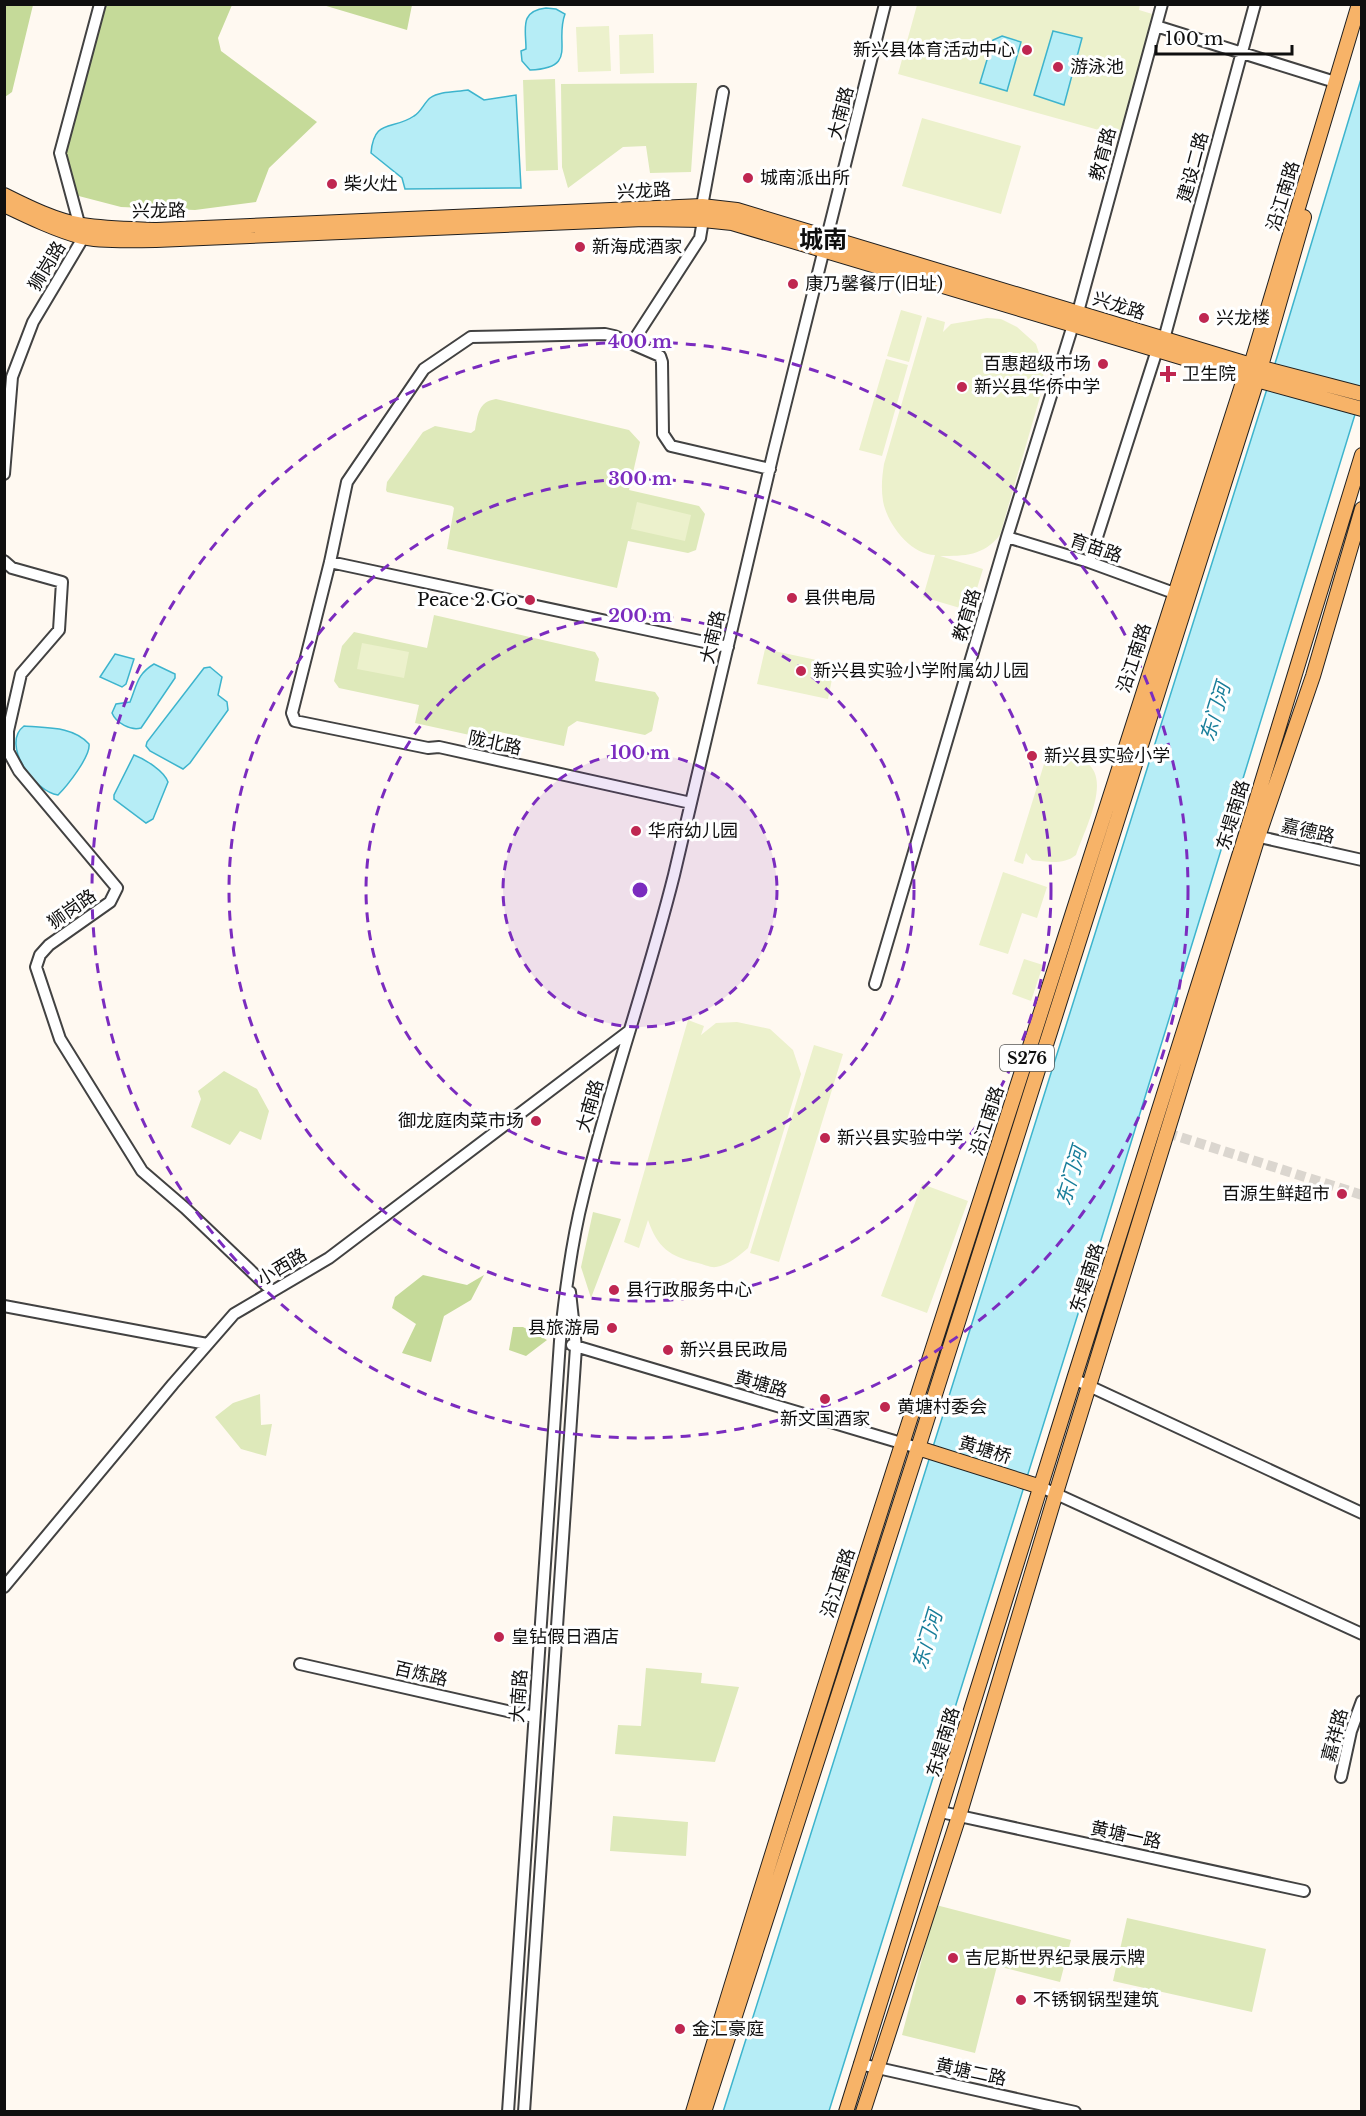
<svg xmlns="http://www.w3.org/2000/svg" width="1366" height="2116" viewBox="0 0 1366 2116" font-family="'Libre Baskerville','Noto Sans SC',serif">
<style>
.green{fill:#dee9ba}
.forest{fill:#c5da99}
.pitch{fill:#ecf1cc}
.water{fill:#b6edf6;stroke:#3db4cd;stroke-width:1.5}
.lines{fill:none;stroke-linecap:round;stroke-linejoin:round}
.minor-tunnel{stroke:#dbd6cf;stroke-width:10;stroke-dasharray:10 5;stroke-linecap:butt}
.minor-casing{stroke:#424242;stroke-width:14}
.major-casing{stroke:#202020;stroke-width:16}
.minor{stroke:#fff;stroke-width:10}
.major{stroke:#f7b368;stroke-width:14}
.ring{fill:none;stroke:#7b2cbf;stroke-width:3;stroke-dasharray:10 8}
.poi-dot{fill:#bf2751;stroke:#fff;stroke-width:2}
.labels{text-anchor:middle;stroke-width:6;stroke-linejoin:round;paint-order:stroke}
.shield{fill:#fff;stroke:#575757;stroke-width:1.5}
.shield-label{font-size:16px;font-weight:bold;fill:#0f0f0f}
.poi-label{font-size:18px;fill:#0f0f0f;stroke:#fff;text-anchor:start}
.street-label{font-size:18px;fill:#0f0f0f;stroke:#fff}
.water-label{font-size:20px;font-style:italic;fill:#187e9a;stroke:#fff}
.district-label{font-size:24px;font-weight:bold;fill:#0f0f0f;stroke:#fff}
.centre{fill:#7b2cbf;stroke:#fff;stroke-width:3}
.ring-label{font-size:18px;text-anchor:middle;font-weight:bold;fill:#7b2cbf;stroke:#fff;stroke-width:6;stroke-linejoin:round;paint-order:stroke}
</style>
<rect width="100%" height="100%" fill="#fff9f1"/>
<path class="green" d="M 555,79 L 558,170 L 526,171 L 523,80 Z
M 697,83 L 691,172 L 650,173 L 646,146 L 623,147 L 568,188 L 562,167 L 561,84 Z
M 496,399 L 629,430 L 640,442 L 629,490 L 699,506 L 705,514 L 696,550 L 688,553 L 628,541 L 617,588 L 447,549 L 454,508 L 452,506 L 387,492 L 386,490 L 387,482 L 423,432 L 435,426 L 471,433 L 475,430 C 478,414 478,402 496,399 Z
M 434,615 L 595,652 L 599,659 L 595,681 L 655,692 L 659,698 L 652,731 L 645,735 L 577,721 L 568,727 L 564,746 L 500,732 L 497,741 L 415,723 L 419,705 L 339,688 L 334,681 L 342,646 L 354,632 L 427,648 Z
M 224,1071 L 257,1089 L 269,1111 L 261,1140 L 240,1131 L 230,1145 L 191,1127 L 201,1099 L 198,1091 Z
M 593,1212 L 621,1219 L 591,1298 L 581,1267 Z
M 260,1394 L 261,1425 L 272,1424 L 266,1456 L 241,1449 L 215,1417 L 233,1403 Z
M 646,1668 L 702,1673 L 701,1683 L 739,1687 L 715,1762 L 615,1754 L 618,1725 L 641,1726 Z
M 613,1816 L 688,1822 L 686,1856 L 610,1851 Z
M 936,1905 L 1071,1940 L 1060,1982 L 997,1966 L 975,2053 L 902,2035 Z
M 1127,1918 L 1266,1949 L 1252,2012 L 1113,1981 Z"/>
<path class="forest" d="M 5,4 L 33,5 L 12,92 L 5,97 Z
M 100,5 L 232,5 L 218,38 L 221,51 L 317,122 L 269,168 L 256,202 L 195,210 L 121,207 L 71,194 L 60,153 Z
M 323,5 L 412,4 L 412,5 L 407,30 Z
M 423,1275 L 467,1285 L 484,1275 L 471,1300 L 444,1316 L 431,1362 L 402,1353 L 416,1324 L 392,1308 L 395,1297 Z
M 513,1327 L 523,1327 L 547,1340 L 526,1356 L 509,1350 Z"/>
<path class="pitch" d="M 1140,4 L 1139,10 L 1159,16 L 1124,137 L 898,74 L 917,5 Z
M 609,26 L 611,71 L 578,72 L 576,27 Z
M 653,34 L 654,73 L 620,74 L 619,35 Z
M 922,118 L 1021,146 L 1001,214 L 902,186 Z
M 901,310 L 922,316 L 909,362 L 887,356 Z
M 927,317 L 945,322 L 943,332 L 951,324 L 987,318 L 1001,319 L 1017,327 L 1036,344 L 1044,368 L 1042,390 L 1000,535 C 983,556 965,556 940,556 L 983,569 L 970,611 L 923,597 L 935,555 C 911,555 887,524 883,501 C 881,488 882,477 884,464 Z
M 886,359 L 908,365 L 882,456 L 859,450 Z
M 637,502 L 691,515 L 685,541 L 631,529 Z
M 362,643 L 409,652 L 404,678 L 357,669 Z
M 765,649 L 835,664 L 828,699 L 757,684 Z
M 1049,748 L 1057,752 L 1056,759 L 1060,756 C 1124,757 1088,820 1076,855 C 1064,865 1047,862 1032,860 L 1026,853 L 1023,864 L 1014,861 Z
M 1003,872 L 1047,887 L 1037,918 L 1022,913 L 1008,954 L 979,945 Z
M 1024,959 L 1043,965 L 1031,1001 L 1012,994 Z
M 688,1020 L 704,1026 L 701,1035 L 716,1023 L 737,1022 L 770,1029 L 793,1050 L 801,1074 L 748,1248 C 739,1256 728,1265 716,1267 C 711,1268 703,1264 698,1263 C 670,1257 657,1247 648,1220 L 639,1248 L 624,1242 Z
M 814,1045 L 843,1054 L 779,1262 L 750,1253 Z
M 922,1184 L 968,1201 L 927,1313 L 881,1296 Z"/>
<path class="water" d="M 546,8 L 556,9 L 565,14 C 554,43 579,68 530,70 L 522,61 L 521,51 L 526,49 C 526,29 519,11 546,8 Z
M 1053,31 L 1082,38 L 1064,105 L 1034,95 Z
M 1002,36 L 1021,42 L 1007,91 L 980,83 L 993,40 Z
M 1361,79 L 1361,395 L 1097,1253 L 829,2111 L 723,2112 L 1278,354 Z
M 468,90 L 484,100 L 516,95 L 521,188 L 405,189 L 402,178 L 371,153 C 374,118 392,131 414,116 C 421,112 424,103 430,98 C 440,91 456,92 468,90 Z
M 115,654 L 134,659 L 126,684 L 122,687 L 100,677 Z
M 154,664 L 175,674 L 175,678 L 141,728 C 131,731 116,723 112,713 L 116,704 L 130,702 C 137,685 137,674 154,664 Z
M 210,667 L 222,677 L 218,695 L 227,702 L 228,710 L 190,763 L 183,769 L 150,751 L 146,746 L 147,742 L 204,668 Z
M 24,726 C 46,728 73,726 89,744 C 91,756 67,786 58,795 C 35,792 0,744 24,726 Z
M 134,755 C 145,759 164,771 168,782 L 153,819 L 146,823 L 114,799 L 114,795 Z"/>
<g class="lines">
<path class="minor-tunnel" d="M 1167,1133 L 1362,1195"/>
<g class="minor-casing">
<path id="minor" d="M 1156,26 L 1335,82
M 1078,312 L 1162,4
M 1164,339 L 1255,4
M 632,343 L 700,238 L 703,220 L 702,206 L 723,92
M 4,474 L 12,377 L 33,322 L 83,238 L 60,153 L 100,4
M 1007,537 L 1089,562 L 1174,593
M 4,561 L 12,568 L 62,582 L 59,630 L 21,674 L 8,731 L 8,751 L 19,771 L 117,888 L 110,902 L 49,945 L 40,955 L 36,967 L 60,1039 L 142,1171 L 185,1208 L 272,1291
M 330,562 L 728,647
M 1089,562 L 1157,350
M 691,803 L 439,747 L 428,748 L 295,721 L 292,713 L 330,562 L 347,482 L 424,369 L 471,337 L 605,334 L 614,336 L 660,356 L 662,362 L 663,434 L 671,446 L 770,469
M 1251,835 L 1362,860
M 875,984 L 1007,537 L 1073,325
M 4,1306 L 207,1344
M 572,1345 L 918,1448
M 1074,1379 L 1362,1513
M 1041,1487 L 1362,1634
M 4,1587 L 173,1384 L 234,1314 L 329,1258 L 629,1031
M 300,1664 L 534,1717
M 1341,1777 L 1351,1731 L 1362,1701
M 941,1812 L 1304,1891
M 860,2064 L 1075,2112
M 508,2112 L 560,1341 C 565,1293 571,1244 583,1197 C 609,1088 647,983 674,875 L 773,454 L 885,4
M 524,2112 L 576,1347 L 570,1292"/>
</g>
<g class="major-casing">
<path id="major" d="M 4,195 C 28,207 56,221 82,225 C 107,229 132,229 157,230 L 702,206 L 737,210 L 1251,365 L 1362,394
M 4,205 C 29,217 56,230 82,237 C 102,242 135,240 156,240 L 644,219 L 703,220 L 732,223 L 1264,382 L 1362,409
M 918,1448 L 1041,1487
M 693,2112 C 799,1761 912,1413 1024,1065 C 1098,835 1170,605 1245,376 L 1251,365 L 1359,4
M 704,2112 L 918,1448 L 1257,380 L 1304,217
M 846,2112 L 1074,1379 L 1246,834 L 1362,455
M 863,2112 L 959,1816 L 1056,1493 L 1258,837 L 1313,676 L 1362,509"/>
</g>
<use href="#minor" class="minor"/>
<use href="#major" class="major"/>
</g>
<circle cx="640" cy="890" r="137" fill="#7b2cbf" fill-opacity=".12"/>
<g class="ring">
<circle cx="640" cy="890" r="137"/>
<circle cx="640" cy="890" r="274"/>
<circle cx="640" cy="890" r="411"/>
<circle cx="640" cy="890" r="548"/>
</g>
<g class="poi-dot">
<circle cx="1027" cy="50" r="6"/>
<circle cx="1058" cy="67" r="6"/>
<circle cx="748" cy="178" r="6"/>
<circle cx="332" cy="184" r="6"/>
<circle cx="580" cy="247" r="6"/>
<circle cx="793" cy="284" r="6"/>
<circle cx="1204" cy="318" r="6"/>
<circle cx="1103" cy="364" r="6"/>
<path d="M1165 365h6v6h6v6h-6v6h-6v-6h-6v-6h6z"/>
<circle cx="962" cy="387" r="6"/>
<circle cx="792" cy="598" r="6"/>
<circle cx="530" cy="600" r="6"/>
<circle cx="801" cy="671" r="6"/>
<circle cx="1032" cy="756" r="6"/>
<circle cx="636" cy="831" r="6"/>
<circle cx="536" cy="1121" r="6"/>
<circle cx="825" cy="1138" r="6"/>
<circle cx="1342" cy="1194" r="6"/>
<circle cx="614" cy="1290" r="6"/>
<circle cx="612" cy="1328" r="6"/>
<circle cx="668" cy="1350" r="6"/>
<circle cx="825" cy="1399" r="6"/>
<circle cx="885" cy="1407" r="6"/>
<circle cx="499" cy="1637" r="6"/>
<circle cx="953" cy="1958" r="6"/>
<circle cx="1021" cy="2000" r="6"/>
<circle cx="680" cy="2029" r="6"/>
</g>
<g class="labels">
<rect class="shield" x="1000" y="1045" width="54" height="26" rx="4.5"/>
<g class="shield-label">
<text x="1027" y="1064">S276</text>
</g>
<g class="poi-label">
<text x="1015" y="56" text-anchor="end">新兴县体育活动中心</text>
<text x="1070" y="73">游泳池</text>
<text x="760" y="184">城南派出所</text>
<text x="344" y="190">柴火灶</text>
<text x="592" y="253">新海成酒家</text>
<text x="805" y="290">康乃馨餐厅(旧址)</text>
<text x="1216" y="324">兴龙楼</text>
<text x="1091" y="370" text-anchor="end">百惠超级市场</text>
<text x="1182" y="380">卫生院</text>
<text x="974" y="393">新兴县华侨中学</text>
<text x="804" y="604">县供电局</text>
<text x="518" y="606" text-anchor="end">Peace 2 Go</text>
<text x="813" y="677">新兴县实验小学附属幼儿园</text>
<text x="1044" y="762">新兴县实验小学</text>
<text x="648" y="837">华府幼儿园</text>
<text x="524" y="1127" text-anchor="end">御龙庭肉菜市场</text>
<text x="837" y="1144">新兴县实验中学</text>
<text x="1330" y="1200" text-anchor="end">百源生鲜超市</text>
<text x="626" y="1296">县行政服务中心</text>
<text x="600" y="1334" text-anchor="end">县旅游局</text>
<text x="680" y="1356">新兴县民政局</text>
<text x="897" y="1413">黄塘村委会</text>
<text x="825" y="1425" text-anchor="middle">新文国酒家</text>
<text x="511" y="1643">皇钻假日酒店</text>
<text x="965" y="1964">吉尼斯世界纪录展示牌</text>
<text x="1033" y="2006">不锈钢锅型建筑</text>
<text x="692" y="2035">金汇豪庭</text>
</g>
<g class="street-label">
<text transform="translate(841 113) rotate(-76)" y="6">大南路</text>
<text transform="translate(1103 154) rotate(-75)" y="6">教育路</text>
<text transform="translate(1193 167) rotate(-75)" y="6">建设二路</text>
<text transform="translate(644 191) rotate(-3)" y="6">兴龙路</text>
<text transform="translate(1283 196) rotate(-73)" y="6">沿江南路</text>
<text transform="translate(159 211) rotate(-1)" y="6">兴龙路</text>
<text transform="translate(47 266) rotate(-59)" y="6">狮岗路</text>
<text transform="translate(1119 306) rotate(17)" y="6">兴龙路</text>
<text transform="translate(1096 548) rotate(19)" y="6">育苗路</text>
<text transform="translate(967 615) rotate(-73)" y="6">教育路</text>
<text transform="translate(713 637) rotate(-77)" y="6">大南路</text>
<text transform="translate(1134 658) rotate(-72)" y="6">沿江南路</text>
<text transform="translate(495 743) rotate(12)" y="6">陇北路</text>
<text transform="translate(1233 815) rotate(-73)" y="6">东堤南路</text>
<text transform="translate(1308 831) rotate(13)" y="6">嘉德路</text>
<text transform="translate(72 909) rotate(-35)" y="6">狮岗路</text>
<text transform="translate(590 1106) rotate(-74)" y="6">大南路</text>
<text transform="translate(987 1121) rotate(-72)" y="6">沿江南路</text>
<text transform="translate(282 1267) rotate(-31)" y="6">小西路</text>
<text transform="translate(1087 1278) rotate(-72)" y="6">东堤南路</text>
<text transform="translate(761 1384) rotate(16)" y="6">黄塘路</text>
<text transform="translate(985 1450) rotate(17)" y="6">黄塘桥</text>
<text transform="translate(838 1583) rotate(-72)" y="6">沿江南路</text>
<text transform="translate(421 1674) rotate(13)" y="6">百炼路</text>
<text transform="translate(519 1696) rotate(-86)" y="6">大南路</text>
<text transform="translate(1335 1735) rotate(-75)" y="6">嘉祥路</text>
<text transform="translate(943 1742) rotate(-73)" y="6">东堤南路</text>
<text transform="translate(1126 1835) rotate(12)" y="6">黄塘一路</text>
<text transform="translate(971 2072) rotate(12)" y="6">黄塘二路</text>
</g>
<g class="water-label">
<text transform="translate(1215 712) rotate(-73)" y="7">东门河</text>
<text transform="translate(1071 1176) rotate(-73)" y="7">东门河</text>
<text transform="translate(927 1640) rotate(-73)" y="7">东门河</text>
</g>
<g class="district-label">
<text x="823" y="248">城南</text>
</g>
</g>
<circle cx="640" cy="890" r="9" class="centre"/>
<g class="ring-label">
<text x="640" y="348">400 m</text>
<text x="640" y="485">300 m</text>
<text x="640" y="622">200 m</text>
<text x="640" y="759">100 m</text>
</g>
<rect width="1366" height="2116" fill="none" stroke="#0f0f0f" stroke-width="12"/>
<path d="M1156 45v9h136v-9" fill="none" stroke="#0f0f0f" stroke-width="3"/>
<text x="1165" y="45" font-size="18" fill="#0f0f0f" stroke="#ffffff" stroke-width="4.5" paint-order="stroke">100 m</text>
</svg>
